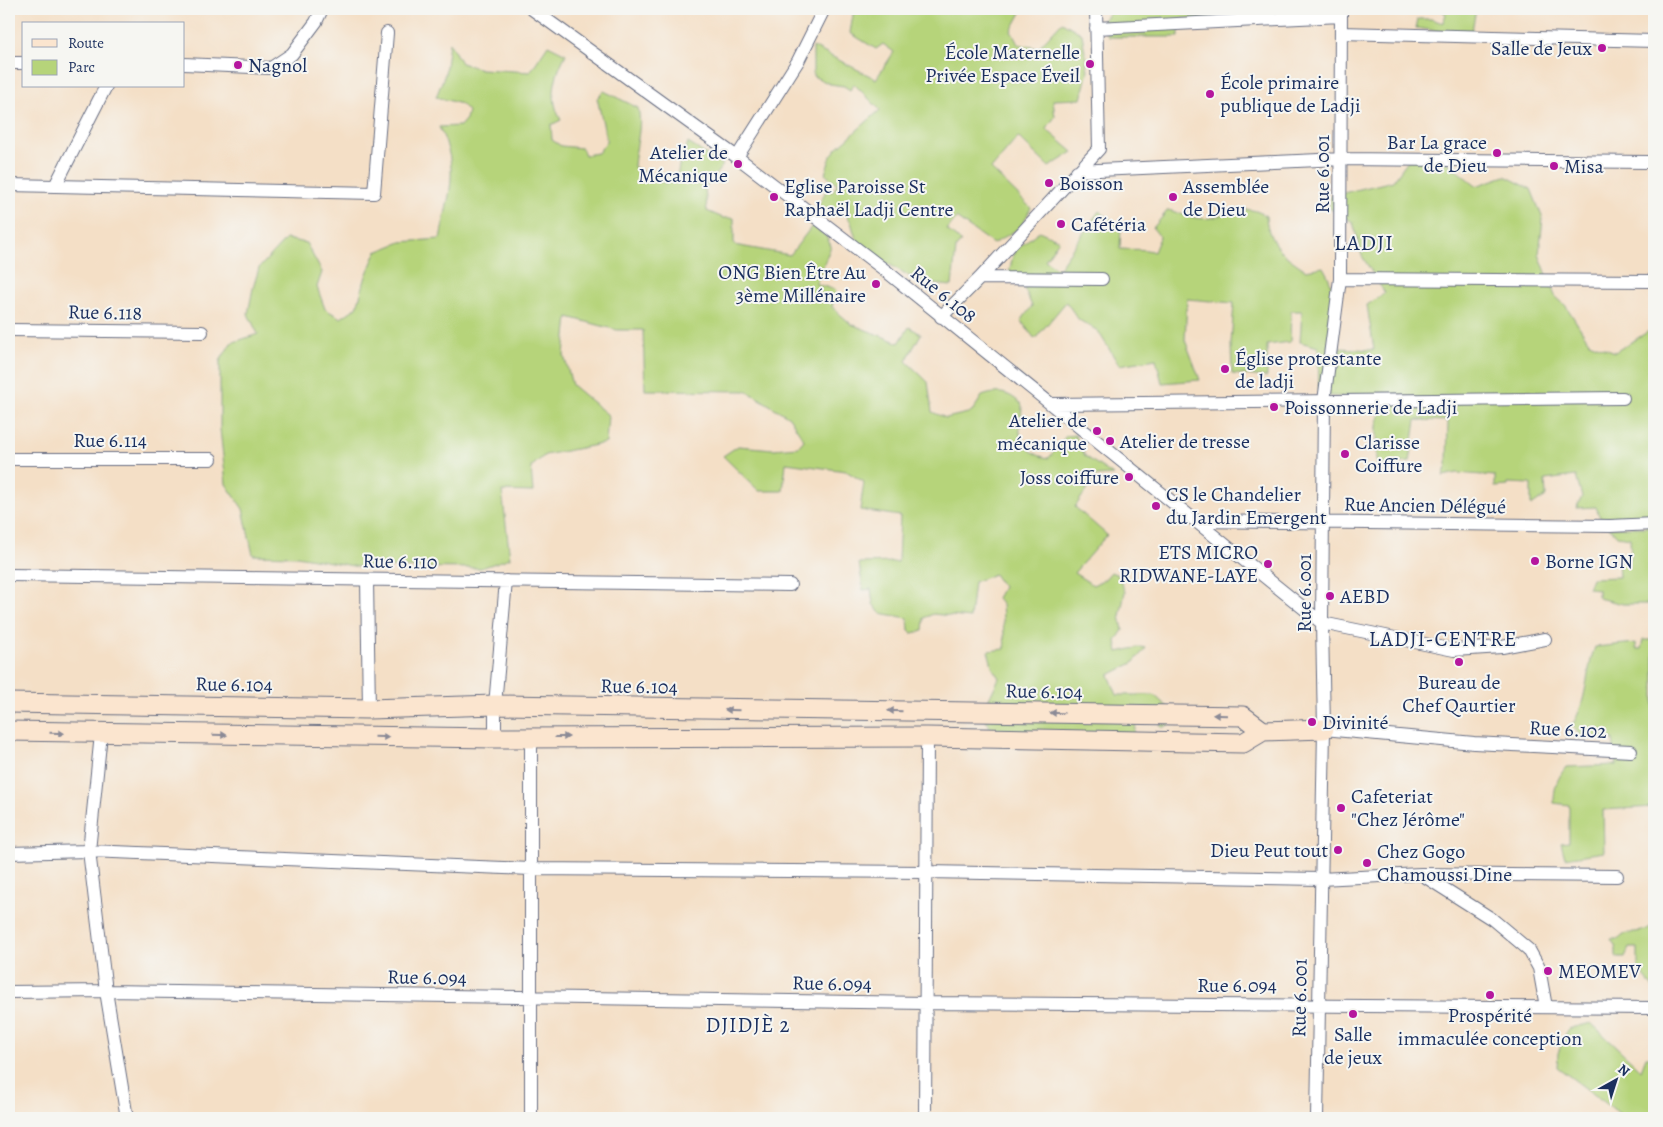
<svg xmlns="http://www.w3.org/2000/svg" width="1663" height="1127" viewBox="0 0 1663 1127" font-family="Alegreya,serif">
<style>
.green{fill:#b6d47a;stroke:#68826c}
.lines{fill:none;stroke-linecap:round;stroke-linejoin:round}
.street-casing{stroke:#676d82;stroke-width:14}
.secondary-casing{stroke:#676d82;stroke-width:21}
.street{stroke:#fff;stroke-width:12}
.secondary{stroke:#fbe5cf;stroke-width:19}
.oneway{fill:#8b8a96}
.poi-dot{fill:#b5179e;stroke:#f6f6f2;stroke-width:2}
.labels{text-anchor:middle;stroke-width:4;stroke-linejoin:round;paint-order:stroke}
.poi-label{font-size:20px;fill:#1b2f5e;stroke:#f6f6f2;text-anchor:start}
.street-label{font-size:20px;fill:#1b2f5e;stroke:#f6f6f2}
.neighbourhood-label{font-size:21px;letter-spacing:1px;fill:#1b2f5e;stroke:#f6f6f2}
.quarter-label{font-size:22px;letter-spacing:1px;fill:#1b2f5e;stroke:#f6f6f2}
</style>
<rect width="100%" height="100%" fill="#f6f6f2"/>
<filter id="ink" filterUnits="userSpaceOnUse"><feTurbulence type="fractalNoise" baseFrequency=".02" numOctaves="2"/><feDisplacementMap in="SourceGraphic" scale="10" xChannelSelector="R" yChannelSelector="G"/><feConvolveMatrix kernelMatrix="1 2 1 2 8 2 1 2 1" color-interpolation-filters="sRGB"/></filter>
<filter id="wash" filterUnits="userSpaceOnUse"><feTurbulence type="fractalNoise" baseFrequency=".0096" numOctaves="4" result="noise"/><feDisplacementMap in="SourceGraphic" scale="20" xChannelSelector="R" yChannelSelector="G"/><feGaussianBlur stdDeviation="1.12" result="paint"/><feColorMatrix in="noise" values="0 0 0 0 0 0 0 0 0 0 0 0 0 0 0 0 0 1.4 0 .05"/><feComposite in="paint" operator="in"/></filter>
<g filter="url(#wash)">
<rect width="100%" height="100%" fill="#f4dfc6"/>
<path class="green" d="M 854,9 L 891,9 L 914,13 L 918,9 L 1023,9 L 1011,31 L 1018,44 L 1038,48 L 1062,22 L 1082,34 L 1088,71 L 1081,99 L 1053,100 L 1055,117 L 1046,129 L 1073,152 L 1049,167 L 1018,137 L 991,169 L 1031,208 L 1021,227 L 993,244 L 956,218 L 947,230 L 961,241 L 956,248 L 952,286 L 921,283 L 858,246 L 851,222 L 841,206 L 829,214 L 818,206 L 827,189 L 832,192 L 838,184 L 825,174 L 831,156 L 837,148 L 880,110 L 854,84 L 850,90 L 844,86 L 830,84 L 813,76 L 813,47 L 876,79 L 894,52 L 883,44 L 876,49 L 850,33 Z
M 1112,9 L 1246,9 L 1240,19 L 1179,19 L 1179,37 L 1109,37 L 1101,23 Z
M 1440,9 L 1476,9 L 1471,36 L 1416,28 L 1418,19 L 1431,19 L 1443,23 L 1446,14 Z
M 449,42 L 461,63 L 481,69 L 530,72 L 548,45 L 566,54 C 555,75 548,97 561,120 L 551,125 L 552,140 L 561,146 L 582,148 L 585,155 L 598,153 L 607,141 L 597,98 L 604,91 L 638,108 C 643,126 635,147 634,167 L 665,183 L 676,182 L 680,161 L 688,143 L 723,165 L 705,188 L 707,211 L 723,218 L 734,218 L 734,245 L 790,255 L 812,226 L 826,236 L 831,246 L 816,284 L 836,290 L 832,307 L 851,324 L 899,343 L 909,327 L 921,334 L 906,361 L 928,382 L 932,412 L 946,418 L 972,412 L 982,396 C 999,390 1009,392 1022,405 C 1022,413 1019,427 1020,433 C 1022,447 1036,457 1049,458 L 1066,436 L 1075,435 L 1085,456 L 1113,475 L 1096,476 L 1075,507 L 1107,535 L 1074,573 L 1093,585 L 1105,579 L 1111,572 L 1118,575 L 1125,592 L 1120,616 L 1123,630 L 1116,641 L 1118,652 L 1140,647 L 1146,648 L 1133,663 L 1109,675 L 1117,695 L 1154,695 L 1171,710 L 1170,724 L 1162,728 L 1156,713 L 1137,718 L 1132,745 L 999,746 L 982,713 L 999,678 L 993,669 L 988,651 L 1005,649 L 1002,604 L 997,598 L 1003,587 L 994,574 L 974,582 L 970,618 L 933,614 L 924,618 L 923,631 L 912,633 L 909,630 L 908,618 L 880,613 L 873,604 L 871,589 L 863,590 L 859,563 L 898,562 L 900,516 L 860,510 L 864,482 L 846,471 L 786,463 L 783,491 L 759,491 L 723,456 L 738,446 L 773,449 L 798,447 L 804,440 L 789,417 L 747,391 L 645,390 L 643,330 L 617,330 L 568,317 L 564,355 L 572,385 L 608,415 L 606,443 L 545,455 L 531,467 L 533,492 L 502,491 L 510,558 L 481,568 L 359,567 L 297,556 L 253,555 L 243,509 L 226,484 L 220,429 L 220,361 L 231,343 L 258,334 L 248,314 L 253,288 L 259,268 L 286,239 L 306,243 L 322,272 L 317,287 L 325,309 L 341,318 L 357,307 L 366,276 L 376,252 L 401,242 L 440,239 C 448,194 461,170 439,127 L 460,126 L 466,119 L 468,111 L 461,104 L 436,97 L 445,74 Z
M 1408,160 L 1444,160 L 1476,186 L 1505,176 L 1531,189 L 1543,219 L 1539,254 L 1555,296 L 1566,306 L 1589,342 L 1615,352 L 1654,328 L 1654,552 L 1651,557 L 1654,569 L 1654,807 L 1603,810 L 1604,852 L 1565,858 L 1561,843 L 1569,842 L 1569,805 L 1554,803 C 1554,787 1557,779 1566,767 L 1616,765 L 1613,739 L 1582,738 L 1572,725 C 1588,701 1585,673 1595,647 L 1636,643 L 1636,649 L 1641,649 L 1643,640 L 1653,640 L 1652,604 L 1623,604 L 1598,598 L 1598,589 L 1588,588 L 1592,578 L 1619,577 L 1618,559 L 1631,558 L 1630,538 L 1617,536 L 1609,527 L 1648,527 L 1642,515 L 1600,518 L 1596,507 L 1576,508 L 1582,497 L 1576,476 L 1545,480 L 1546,496 L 1531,506 L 1531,484 L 1508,483 L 1508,486 L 1495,487 L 1495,476 L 1457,473 L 1443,476 L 1447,465 L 1448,421 L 1416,420 L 1410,462 L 1377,465 L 1377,426 L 1384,400 L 1319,395 L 1318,347 L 1300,342 L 1302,311 L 1291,311 L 1290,342 L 1267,345 L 1267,377 L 1232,374 L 1231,344 L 1234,303 L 1187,299 L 1185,340 L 1200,380 L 1162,383 L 1156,359 L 1119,365 L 1098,331 L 1079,320 L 1066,302 L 1035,339 L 1021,321 L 1032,306 L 1024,288 L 1009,273 L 1014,251 L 1039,231 L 1059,240 L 1045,260 L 1058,269 L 1099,211 L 1121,227 L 1120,249 C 1132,250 1144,248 1154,252 L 1160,237 L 1153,228 L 1168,210 C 1181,213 1196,221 1210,218 C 1231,215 1245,202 1266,216 C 1268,244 1283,255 1306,270 L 1323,267 C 1339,294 1337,317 1338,348 L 1374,350 L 1367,305 L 1385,293 L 1362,256 L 1353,222 L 1329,208 L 1331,196 L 1393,181 Z
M 1654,924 L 1654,989 L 1638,968 L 1638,948 L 1629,948 L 1625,957 L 1616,957 L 1616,947 L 1611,939 L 1619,939 C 1630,927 1641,937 1654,924 Z
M 1591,1023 L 1641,1070 L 1646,1057 L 1654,1057 L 1654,1118 L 1619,1118 L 1619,1113 L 1557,1067 L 1558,1053 L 1568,1029 Z"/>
</g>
<g filter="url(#ink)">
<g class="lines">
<g class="street-casing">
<path id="street" d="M 532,9 L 737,157 L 886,271 L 1322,623 L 1454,650 L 1502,647 L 1545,639
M 1096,28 L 1341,16
M 1341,33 L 1654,41
M 9,63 L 24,63
M 184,64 L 271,68 L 292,54 L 316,22 L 322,9
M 737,157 L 798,61 L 824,9
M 1077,171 L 1341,159 L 1648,162
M 9,185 L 374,193 L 387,33
M 55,186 L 106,86
M 980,278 L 1102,279
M 1340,279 L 1654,281
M 941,317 L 980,278 L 1099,149 L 1096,9
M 9,330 L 202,332
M 1052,404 L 1623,398
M 9,459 L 211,459
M 1197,521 L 1610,526 L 1654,524
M 9,575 L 790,585
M 367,580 L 369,709
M 1324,729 L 1474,743 L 1631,751
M 101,734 L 89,851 L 106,991 L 127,1118
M 531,737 L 531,1118
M 495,738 L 495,705 L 506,581
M 9,853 L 89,851 L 531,869 L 927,872 L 1320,879 L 1421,874 L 1617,876
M 1421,874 L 1492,919 L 1529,950 L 1539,968 L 1546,1007
M 9,992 L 106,991 L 926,1003 L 1654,1008
M 925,1118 L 927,737
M 1317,1118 L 1324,729 L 1322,623 L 1324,401 L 1340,279 L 1341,9"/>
</g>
<g class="secondary-casing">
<path id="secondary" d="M 9,703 L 369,709 L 495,705 L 1243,716 L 1263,731
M 9,731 L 495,738 L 927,737 L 1243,743 L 1263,731 L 1324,729"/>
</g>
<use href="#street" class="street"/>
<use href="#secondary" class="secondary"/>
</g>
<defs><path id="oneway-solid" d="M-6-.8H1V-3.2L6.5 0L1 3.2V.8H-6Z" transform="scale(1.25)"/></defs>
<g class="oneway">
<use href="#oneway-solid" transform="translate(732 710) rotate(-179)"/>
<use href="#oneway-solid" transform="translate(895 711) rotate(-179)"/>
<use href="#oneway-solid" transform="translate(1057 713) rotate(-179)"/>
<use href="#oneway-solid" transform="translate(1220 715) rotate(-179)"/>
<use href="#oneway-solid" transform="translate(57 733) rotate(1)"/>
<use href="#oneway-solid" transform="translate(220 735) rotate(1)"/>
<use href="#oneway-solid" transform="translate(382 737) rotate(1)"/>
<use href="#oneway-solid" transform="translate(562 737)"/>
</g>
</g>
<g class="poi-dot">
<circle cx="1602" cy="48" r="5"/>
<circle cx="1090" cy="64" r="5"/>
<circle cx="238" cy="65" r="5"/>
<circle cx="1210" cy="94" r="5"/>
<circle cx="1497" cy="153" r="5"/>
<circle cx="738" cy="164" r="5"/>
<circle cx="1554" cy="166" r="5"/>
<circle cx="1049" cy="183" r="5"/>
<circle cx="774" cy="197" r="5"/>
<circle cx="1173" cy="197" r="5"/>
<circle cx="1061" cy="224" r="5"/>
<circle cx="876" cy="284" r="5"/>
<circle cx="1225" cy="369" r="5"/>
<circle cx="1274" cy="407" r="5"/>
<circle cx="1097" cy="431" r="5"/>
<circle cx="1110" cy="441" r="5"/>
<circle cx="1345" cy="454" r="5"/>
<circle cx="1129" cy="477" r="5"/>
<circle cx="1156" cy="506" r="5"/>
<circle cx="1535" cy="561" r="5"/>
<circle cx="1268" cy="564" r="5"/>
<circle cx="1330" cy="596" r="5"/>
<circle cx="1459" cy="662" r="5"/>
<circle cx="1312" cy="722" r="5"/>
<circle cx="1341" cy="808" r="5"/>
<circle cx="1338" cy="850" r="5"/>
<circle cx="1367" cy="863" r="5"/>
<circle cx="1548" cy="971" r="5"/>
<circle cx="1490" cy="995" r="5"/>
<circle cx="1353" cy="1014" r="5"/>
</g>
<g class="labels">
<g class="poi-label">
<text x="1592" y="55" text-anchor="end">Salle de Jeux</text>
<text x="1080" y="59" text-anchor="end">École Maternelle<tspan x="1080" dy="23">Privée Espace Éveil</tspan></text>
<text x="248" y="72">Nagnol</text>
<text x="1220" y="89">École primaire<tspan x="1220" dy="23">publique de Ladji</tspan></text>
<text x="1487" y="149" text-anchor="end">Bar La grace<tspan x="1487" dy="23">de Dieu</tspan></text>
<text x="728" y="159" text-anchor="end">Atelier de<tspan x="728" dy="23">Mécanique</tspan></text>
<text x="1564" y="173">Misa</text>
<text x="1059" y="190">Boisson</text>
<text x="784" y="193">Eglise Paroisse St<tspan x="784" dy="23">Raphaël Ladji Centre</tspan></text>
<text x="1183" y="193">Assemblée<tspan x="1183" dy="23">de Dieu</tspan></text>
<text x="1071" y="231">Cafétéria</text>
<text x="866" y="279" text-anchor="end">ONG Bien Être Au<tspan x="866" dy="23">3ème Millénaire</tspan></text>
<text x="1235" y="365">Église protestante<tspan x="1235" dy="23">de ladji</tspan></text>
<text x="1284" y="414">Poissonnerie de Ladji</text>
<text x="1087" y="427" text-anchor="end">Atelier de<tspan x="1087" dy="23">mécanique</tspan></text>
<text x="1120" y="448">Atelier de tresse</text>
<text x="1355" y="449">Clarisse<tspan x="1355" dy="23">Coiffure</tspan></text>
<text x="1119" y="484" text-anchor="end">Joss coiffure</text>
<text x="1166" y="501">CS le Chandelier<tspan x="1166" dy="23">du Jardin Emergent</tspan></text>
<text x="1258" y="559" text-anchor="end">ETS MICRO<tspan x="1258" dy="23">RIDWANE-LAYE</tspan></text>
<text x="1545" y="568">Borne IGN</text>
<text x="1340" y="603">AEBD</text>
<text x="1459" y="689" text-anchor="middle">Bureau de<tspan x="1459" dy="23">Chef Qaurtier</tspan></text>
<text x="1322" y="729">Divinité</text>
<text x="1351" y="803">Cafeteriat<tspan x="1351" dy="23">"Chez Jérôme"</tspan></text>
<text x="1328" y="857" text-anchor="end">Dieu Peut tout</text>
<text x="1377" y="858">Chez Gogo<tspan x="1377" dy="23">Chamoussi Dine</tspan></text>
<text x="1558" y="978">MEOMEV</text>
<text x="1490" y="1022" text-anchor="middle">Prospérité<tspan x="1490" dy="23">immaculée conception</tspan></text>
<text x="1353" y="1041" text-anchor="middle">Salle<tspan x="1353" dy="23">de jeux</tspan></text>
</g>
<g class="street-label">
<text transform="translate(1322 174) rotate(-90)" y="7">Rue 6.001</text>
<text transform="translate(944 294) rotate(39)" y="7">Rue 6.108</text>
<text transform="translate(105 312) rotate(1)" y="7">Rue 6.118</text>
<text x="110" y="447">Rue 6.114</text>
<text transform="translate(1425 505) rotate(1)" y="7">Rue Ancien Délégué</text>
<text transform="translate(400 561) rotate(1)" y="7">Rue 6.110</text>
<text transform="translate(1304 593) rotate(-90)" y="7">Rue 6.001</text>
<text transform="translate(234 684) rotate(1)" y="7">Rue 6.104</text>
<text transform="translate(639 686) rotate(1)" y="7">Rue 6.104</text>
<text transform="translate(1044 691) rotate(1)" y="7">Rue 6.104</text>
<text transform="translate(1568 729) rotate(3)" y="7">Rue 6.102</text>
<text transform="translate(427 977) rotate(1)" y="7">Rue 6.094</text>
<text transform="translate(832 983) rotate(1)" y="7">Rue 6.094</text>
<text x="1237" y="992">Rue 6.094</text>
<text transform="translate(1299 998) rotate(-89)" y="7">Rue 6.001</text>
</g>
<g class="neighbourhood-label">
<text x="1443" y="646">LADJI-CENTRE</text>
<text x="748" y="1032">DJIDJÈ 2</text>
</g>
<g class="quarter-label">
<text x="1364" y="250">LADJI</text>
</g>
</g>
<rect width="1663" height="1127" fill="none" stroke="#f6f6f2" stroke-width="30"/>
<rect x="22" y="22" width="162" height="65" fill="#f6f6f2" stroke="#9ea6b7"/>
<rect x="32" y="39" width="25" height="8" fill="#fbe5cf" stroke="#9ea6b7"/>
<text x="68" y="48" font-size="15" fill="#1b2f5e">Route</text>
<rect x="32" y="60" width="25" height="15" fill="#b6d47a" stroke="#9ea6b7"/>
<text x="68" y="72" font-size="15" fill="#1b2f5e">Parc</text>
<g transform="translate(1616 1080) rotate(39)" stroke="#f6f6f2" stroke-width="4" paint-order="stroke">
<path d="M0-4L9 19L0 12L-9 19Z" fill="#1b2f5e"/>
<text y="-8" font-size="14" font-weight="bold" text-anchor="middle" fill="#1b2f5e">N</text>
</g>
</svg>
